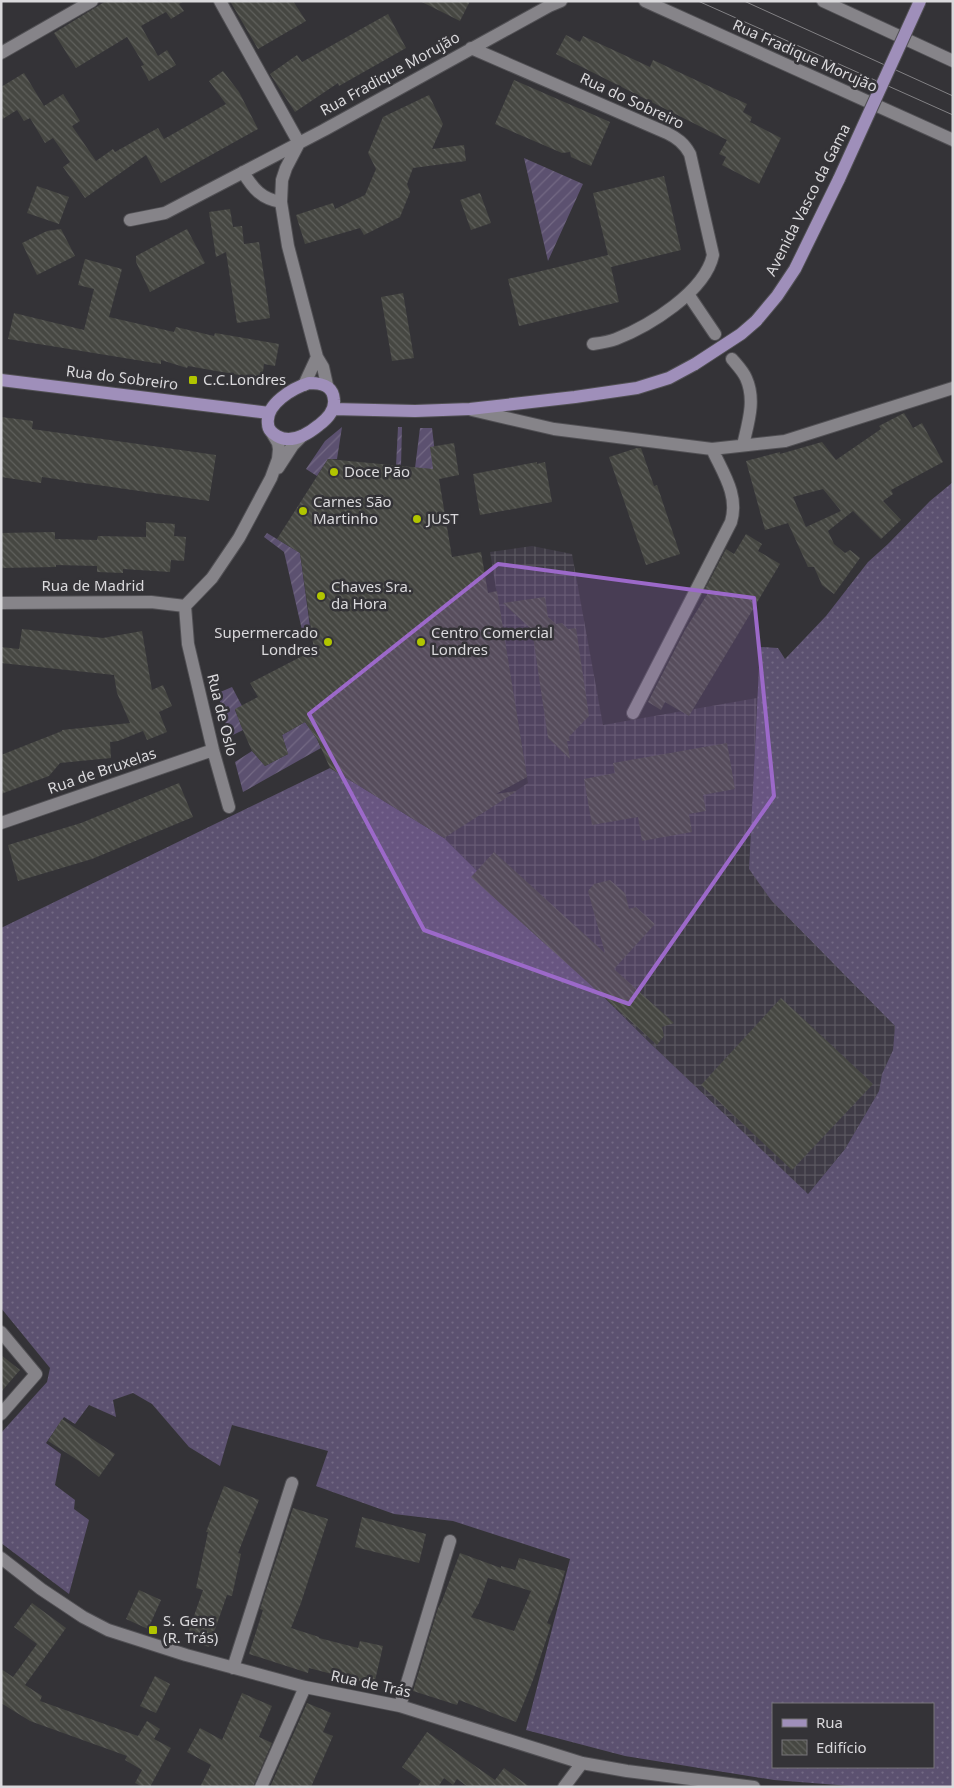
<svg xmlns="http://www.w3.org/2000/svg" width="954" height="1788" viewBox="0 0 954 1788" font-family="'Noto Sans',sans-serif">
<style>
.industrial{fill:url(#industrial-grid)}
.grass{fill:url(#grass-dots);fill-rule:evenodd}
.garden{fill:url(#garden-furrows)}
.building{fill:url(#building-back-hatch);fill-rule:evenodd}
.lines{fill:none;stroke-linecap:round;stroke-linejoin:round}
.minor-casing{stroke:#515054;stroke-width:14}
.tertiary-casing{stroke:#515054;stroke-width:14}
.primary-casing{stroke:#515054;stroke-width:14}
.minor{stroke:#868489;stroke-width:12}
.tertiary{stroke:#868489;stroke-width:12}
.primary{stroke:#9f8fba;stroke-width:12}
.tram{stroke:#828184;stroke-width:1}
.primary-bridge-casing{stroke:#515054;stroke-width:14;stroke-linecap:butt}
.primary-bridge{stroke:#9f8fba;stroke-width:12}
.marked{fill:#9c69c9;fill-opacity:0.2;stroke:#9c69c9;stroke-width:4;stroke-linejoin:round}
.poi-dot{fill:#b1c500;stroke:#343337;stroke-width:2}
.labels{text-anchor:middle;stroke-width:5;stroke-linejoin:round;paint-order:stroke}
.street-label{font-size:15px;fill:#dad9dc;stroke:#343337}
.poi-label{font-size:15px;fill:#dad9dc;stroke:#343337;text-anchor:start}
</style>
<defs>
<pattern id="industrial-grid" width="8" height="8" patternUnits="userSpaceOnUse" patternTransform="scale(1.25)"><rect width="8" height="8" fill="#3f3b46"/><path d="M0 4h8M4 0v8" fill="none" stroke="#5a5760"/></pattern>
<pattern id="grass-dots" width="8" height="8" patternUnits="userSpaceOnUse" patternTransform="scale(1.25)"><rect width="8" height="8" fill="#5c5170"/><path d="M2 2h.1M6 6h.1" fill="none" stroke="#736984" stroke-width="1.8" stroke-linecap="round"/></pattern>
<pattern id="garden-furrows" width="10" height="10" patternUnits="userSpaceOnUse" patternTransform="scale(1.25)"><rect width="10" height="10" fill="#5c5170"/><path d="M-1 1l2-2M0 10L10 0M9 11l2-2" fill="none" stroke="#736984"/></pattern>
<pattern id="building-back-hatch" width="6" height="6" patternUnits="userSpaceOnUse" patternTransform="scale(1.25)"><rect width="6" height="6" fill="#464742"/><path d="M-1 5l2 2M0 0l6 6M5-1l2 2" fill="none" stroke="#60615d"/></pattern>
</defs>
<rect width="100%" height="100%" fill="#343337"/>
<path class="industrial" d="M 532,546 L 572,554 L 603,725 L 757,698 L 749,869 L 895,1026 L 893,1050 L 882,1074 L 879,1091 L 845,1149 L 807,1195 L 650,1043 L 444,838 L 528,783 L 490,552 Z"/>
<path class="grass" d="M 953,482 L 953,1787 L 863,1787 L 774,1780 L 625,1756 L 526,1730 L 570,1559 L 453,1521 L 394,1514 L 316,1486 L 328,1451 L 232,1425 L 220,1466 L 189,1447 L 152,1404 L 133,1393 L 113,1400 L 116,1417 L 89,1405 L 75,1424 L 64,1417 L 46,1443 L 61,1454 L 55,1485 L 75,1500 L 74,1509 L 89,1520 L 69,1594 L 1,1543 L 1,1433 L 47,1382 L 50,1368 L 1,1308 L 1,928 L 330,768 L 444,838 L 650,1043 L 808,1194 L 845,1149 L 879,1091 L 882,1074 L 893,1050 L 895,1026 L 771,900 L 749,869 L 760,647 L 778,648 L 785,659 L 826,616 L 868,562 L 888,544 L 930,501 ZM 773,1704 L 933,1704 L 933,1767 L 773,1767 Z"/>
<path class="garden" d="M 524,158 L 583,184 L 548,261 Z
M 342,427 L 337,459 L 328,459 L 317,476 L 306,469 L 325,441 Z
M 398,427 L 402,427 L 401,466 L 396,466 Z
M 420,428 L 432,428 L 437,470 L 415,468 Z
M 267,533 L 300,553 L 311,634 L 302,630 L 284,552 L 264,537 Z
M 232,687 L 242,706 L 235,710 L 243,730 L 229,737 L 218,693 Z
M 305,722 L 317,739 L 321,748 L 243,792 L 235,762 L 252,751 L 265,766 L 288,754 L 282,735 Z"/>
<path class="building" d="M 106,1 L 184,1 L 179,4 L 184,11 L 171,19 L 166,12 L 141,26 L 158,56 L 167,50 L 176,65 L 149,81 L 141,66 L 144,65 L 127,37 L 76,68 L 54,33 Z
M 230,1 L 293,1 L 306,21 L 258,49 Z
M 420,1 L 470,1 L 460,21 Z
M 388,14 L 406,48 L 339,86 L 338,83 L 295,112 L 270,74 L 297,55 L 302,62 Z
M 566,35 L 580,42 L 583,36 L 650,67 L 653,60 L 747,104 L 743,112 L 752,117 L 750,122 L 781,138 L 759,184 L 722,165 L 726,157 L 719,154 L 727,140 L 556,54 Z
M 223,71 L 239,92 L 258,129 L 161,183 L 146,155 L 85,198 L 63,167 L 70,162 L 53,138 L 45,143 L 30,118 L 24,121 L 17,110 L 1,120 L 1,87 L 24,73 L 44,106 L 63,94 L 80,121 L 72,126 L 96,161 L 113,149 L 115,152 L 158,128 L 164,139 L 226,104 L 209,81 Z
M 514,80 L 610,122 L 591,166 L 571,157 L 570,152 L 562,153 L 495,124 Z
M 429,95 L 443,124 L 432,149 L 464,145 L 466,161 L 413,168 L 407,184 L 410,192 L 400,217 L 364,235 L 360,228 L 305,244 L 296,215 L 333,203 L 335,209 L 365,195 L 376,169 L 368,153 L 383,117 Z
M 664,176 L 681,250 L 611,267 L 619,302 L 519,326 L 508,279 L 608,255 L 593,193 Z
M 37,186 L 69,197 L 59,224 L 27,213 Z
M 480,193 L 491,223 L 471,230 L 460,200 Z
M 230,209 L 233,227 L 242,226 L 244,244 L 259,242 L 270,318 L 237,323 L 226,252 L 216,257 L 209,212 Z
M 61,229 L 75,256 L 37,275 L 22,243 L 47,231 Z
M 187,229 L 205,263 L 150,292 L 136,262 L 136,256 Z
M 85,259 L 122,269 L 109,317 L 174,332 L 176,327 L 214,336 L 215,333 L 279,344 L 275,366 L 264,364 L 262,379 L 188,366 L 187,368 L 161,360 L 161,364 L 8,339 L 14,313 L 84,330 L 94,289 L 78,285 Z
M 403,293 L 414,358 L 392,361 L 381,297 Z
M 904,413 L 913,428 L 922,423 L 943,462 L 891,490 L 893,494 L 883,501 L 901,520 L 881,539 L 853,511 L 828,531 L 834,544 L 845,553 L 850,550 L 860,558 L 834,594 L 822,585 L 814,567 L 808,567 L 788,523 L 765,530 L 746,461 L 780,452 L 780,454 L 822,442 L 836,460 L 881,429 L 879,426 ZM 823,489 L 841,511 L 806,527 L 793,497 Z
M 1,417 L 33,421 L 32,429 L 216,455 L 209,501 L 42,477 L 41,483 L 1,477 Z
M 454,443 L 459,475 L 439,479 L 452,557 L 481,552 L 488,593 L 497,591 L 527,777 L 496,794 L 517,791 L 444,838 L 330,768 L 317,739 L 305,722 L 282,735 L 288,754 L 265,766 L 252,751 L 241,726 L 235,709 L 258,697 L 250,683 L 314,650 L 300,553 L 277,539 L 328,459 L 433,469 L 430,447 Z
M 637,448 L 641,448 L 654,486 L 657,485 L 680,554 L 646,565 L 609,457 Z
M 537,462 L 537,464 L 545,462 L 552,502 L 480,515 L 473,474 Z
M 146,522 L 175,524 L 174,536 L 186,537 L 184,561 L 171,560 L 170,572 L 123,569 L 123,573 L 97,572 L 97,566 L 56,565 L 56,567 L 1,568 L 1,533 L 55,532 L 55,539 L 97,540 L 98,536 L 146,537 Z
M 746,534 L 762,544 L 758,551 L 780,564 L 689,716 L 665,702 L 661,710 L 648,702 L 685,630 L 708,593 L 704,591 L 726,549 L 734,554 Z
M 545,597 L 548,617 L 556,624 L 562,623 L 568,629 L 576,628 L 589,716 L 569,737 L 570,741 L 567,741 L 570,759 L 548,738 L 532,630 L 503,603 Z
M 22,629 L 103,638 L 142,631 L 152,690 L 163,685 L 172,706 L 159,712 L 167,732 L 147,740 L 143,731 L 118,741 L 110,742 L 111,758 L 60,763 L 49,776 L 1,794 L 1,755 L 62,731 L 62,730 L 130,723 L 117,693 L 114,675 L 1,663 L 1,647 L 19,649 Z
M 727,743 L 735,789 L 703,795 L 706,811 L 689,814 L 692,832 L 642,841 L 638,817 L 592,825 L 584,779 L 615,773 L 613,763 Z
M 179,783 L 193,817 L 92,859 L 18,881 L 8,845 L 81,823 Z
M 494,852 L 605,953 L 588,891 L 594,884 L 610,880 L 625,893 L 629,909 L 636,907 L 655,924 L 614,969 L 674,1023 L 662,1027 L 664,1036 L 657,1045 L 471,877 Z
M 781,998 L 873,1084 L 792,1170 L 701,1085 Z
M 1,1355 L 20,1370 L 1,1392 Z
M 62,1419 L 115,1454 L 99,1477 L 79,1461 L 48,1441 Z
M 224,1486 L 259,1500 L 238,1553 L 241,1554 L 232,1596 L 227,1595 L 209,1647 L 186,1639 L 203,1590 L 196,1588 L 208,1532 L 206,1532 Z
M 293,1508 L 328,1519 L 301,1603 L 291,1628 L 319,1637 L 319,1638 L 358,1648 L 360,1641 L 383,1646 L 374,1685 L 309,1668 L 308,1673 L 249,1654 L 263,1610 L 260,1609 Z
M 362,1517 L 426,1534 L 419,1563 L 355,1547 Z
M 460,1553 L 501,1568 L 501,1566 L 515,1570 L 519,1558 L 565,1571 L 557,1599 L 547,1623 L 551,1625 L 533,1680 L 516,1722 L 459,1700 L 457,1705 L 413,1691 L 438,1608 L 442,1601 ZM 488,1578 L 531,1591 L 514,1631 L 471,1617 L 479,1603 Z
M 139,1590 L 161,1600 L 148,1629 L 126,1619 Z
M 32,1603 L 66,1628 L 25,1685 L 42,1696 L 40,1701 L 138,1736 L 147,1721 L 160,1729 L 154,1739 L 171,1748 L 150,1787 L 143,1787 L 135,1783 L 142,1770 L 125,1760 L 127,1756 L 30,1721 L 1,1703 L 1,1669 L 13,1677 L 37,1644 L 14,1627 Z
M 155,1676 L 170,1684 L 156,1713 L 140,1706 Z
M 242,1693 L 272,1706 L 259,1737 L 272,1743 L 253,1787 L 200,1787 L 211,1765 L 187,1752 L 200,1728 L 222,1740 Z
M 307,1703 L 331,1713 L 323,1732 L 333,1736 L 311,1787 L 270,1787 Z
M 427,1732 L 495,1780 L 504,1768 L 530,1787 L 468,1787 L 457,1779 L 453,1785 L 444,1778 L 438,1787 L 417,1787 L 421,1781 L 402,1767 Z"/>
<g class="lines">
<g class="minor-casing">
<path id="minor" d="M 220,1 L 299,143
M 645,1 L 953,140
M 823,1 L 953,61
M 471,48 L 667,133 C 677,138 684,143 690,154 L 713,255 C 705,292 649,326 616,339 C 608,342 600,343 593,344
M 298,145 L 286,168 L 282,180 L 281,202 L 288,246 L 317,357 L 323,367 L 327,385
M 243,172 C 253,189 262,199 281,202
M 130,220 L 165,213 L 324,130 L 549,6 L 561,1
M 688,294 L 715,334
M 732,359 C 737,365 743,371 746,378 C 756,400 748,423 743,445
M 304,385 L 317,357
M 472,410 L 554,429 L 712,449 L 785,441 L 953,388
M 278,468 L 293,445 L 302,436
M 1,603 L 151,602 L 185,606
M 633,713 L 731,522 C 739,495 723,473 712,449
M 229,807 L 213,750 L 188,644 L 185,606 L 212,578 L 239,538 L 271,478 L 278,459 L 279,449 L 278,443 L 272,433
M 1,823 L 213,750
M 1,1332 L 36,1374 L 1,1414
M 1,1558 L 41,1589 L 83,1617 L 108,1630 L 186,1655 L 305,1687 L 400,1706 L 582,1763 L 627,1771 L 754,1787
M 233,1668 L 292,1483
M 400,1706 L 450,1541
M 261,1787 L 305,1687
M 564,1787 L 582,1763"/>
</g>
<g class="tertiary-casing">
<path id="tertiary" d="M 1,53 L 92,1"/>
</g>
<g class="primary-casing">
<path id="primary" d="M 756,321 L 777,296 L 795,269 L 839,179
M 1,380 L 269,413
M 309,383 C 321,383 333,385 334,400 C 335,410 327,419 319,425 C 308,434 291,444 277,436 C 272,433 268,430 268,424 C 265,404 293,388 309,383 Z
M 333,409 L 415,411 L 470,409 L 575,397 L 637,388 L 669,378 L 695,364"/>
</g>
<use href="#minor" class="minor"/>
<use href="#tertiary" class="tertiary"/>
<use href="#primary" class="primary"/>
<path class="tram" d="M 698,1 L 953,115
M 744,1 L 953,96"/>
<g class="primary-bridge-casing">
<path id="primary-bridge" d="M 839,179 L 920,1
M 695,364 L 741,334 L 756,321"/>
</g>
<use href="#primary-bridge" class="primary-bridge"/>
</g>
<path class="marked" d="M 498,564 L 754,598 L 774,796 L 629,1004 L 424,930 L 309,714 Z"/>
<g class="poi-dot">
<rect x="188" y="375" width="10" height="10" rx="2.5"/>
<circle cx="334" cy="472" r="5"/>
<circle cx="303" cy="511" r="5"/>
<circle cx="417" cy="519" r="5"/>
<circle cx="321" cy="596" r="5"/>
<circle cx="328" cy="642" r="5"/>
<circle cx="421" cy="642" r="5"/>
<rect x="148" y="1625" width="10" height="10" rx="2.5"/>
</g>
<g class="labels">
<g class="street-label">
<text transform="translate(805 56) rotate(24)" y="5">Rua Fradique Morujão</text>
<text transform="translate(390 74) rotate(-29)" y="5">Rua Fradique Morujão</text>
<text transform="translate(632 101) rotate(25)" y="5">Rua do Sobreiro</text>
<text transform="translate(808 200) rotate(-63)" y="5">Avenida Vasco da Gama</text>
<text transform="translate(122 378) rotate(7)" y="5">Rua do Sobreiro</text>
<text x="93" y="591">Rua de Madrid</text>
<text transform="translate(222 715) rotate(76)" y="5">Rua de Oslo</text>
<text transform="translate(102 771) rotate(-19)" y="5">Rua de Bruxelas</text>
<text transform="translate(371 1684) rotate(12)" y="5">Rua de Trás</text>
</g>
<g class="poi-label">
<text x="203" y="385">C.C.Londres</text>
<text x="344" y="477">Doce Pão</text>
<text x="313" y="507">Carnes São<tspan x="313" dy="17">Martinho</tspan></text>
<text x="427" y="524">JUST</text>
<text x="331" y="592">Chaves Sra.<tspan x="331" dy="17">da Hora</tspan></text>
<text x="318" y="638" text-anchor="end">Supermercado<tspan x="318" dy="17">Londres</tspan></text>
<text x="431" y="638">Centro Comercial<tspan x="431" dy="17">Londres</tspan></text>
<text x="163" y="1626">S. Gens<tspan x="163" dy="17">(R. Trás)</tspan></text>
</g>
</g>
<rect width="954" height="1788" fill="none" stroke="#dad9dc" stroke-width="5"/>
<rect x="772" y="1703" width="162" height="65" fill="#343337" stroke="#767579"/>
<rect x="782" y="1719" width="25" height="8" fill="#9f8fba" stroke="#767579"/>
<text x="816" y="1728" font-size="15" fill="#dad9dc">Rua</text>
<rect x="782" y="1740" width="25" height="15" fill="url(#building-back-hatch)" stroke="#767579"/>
<text x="816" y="1753" font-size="15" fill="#dad9dc">Edifício</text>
</svg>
